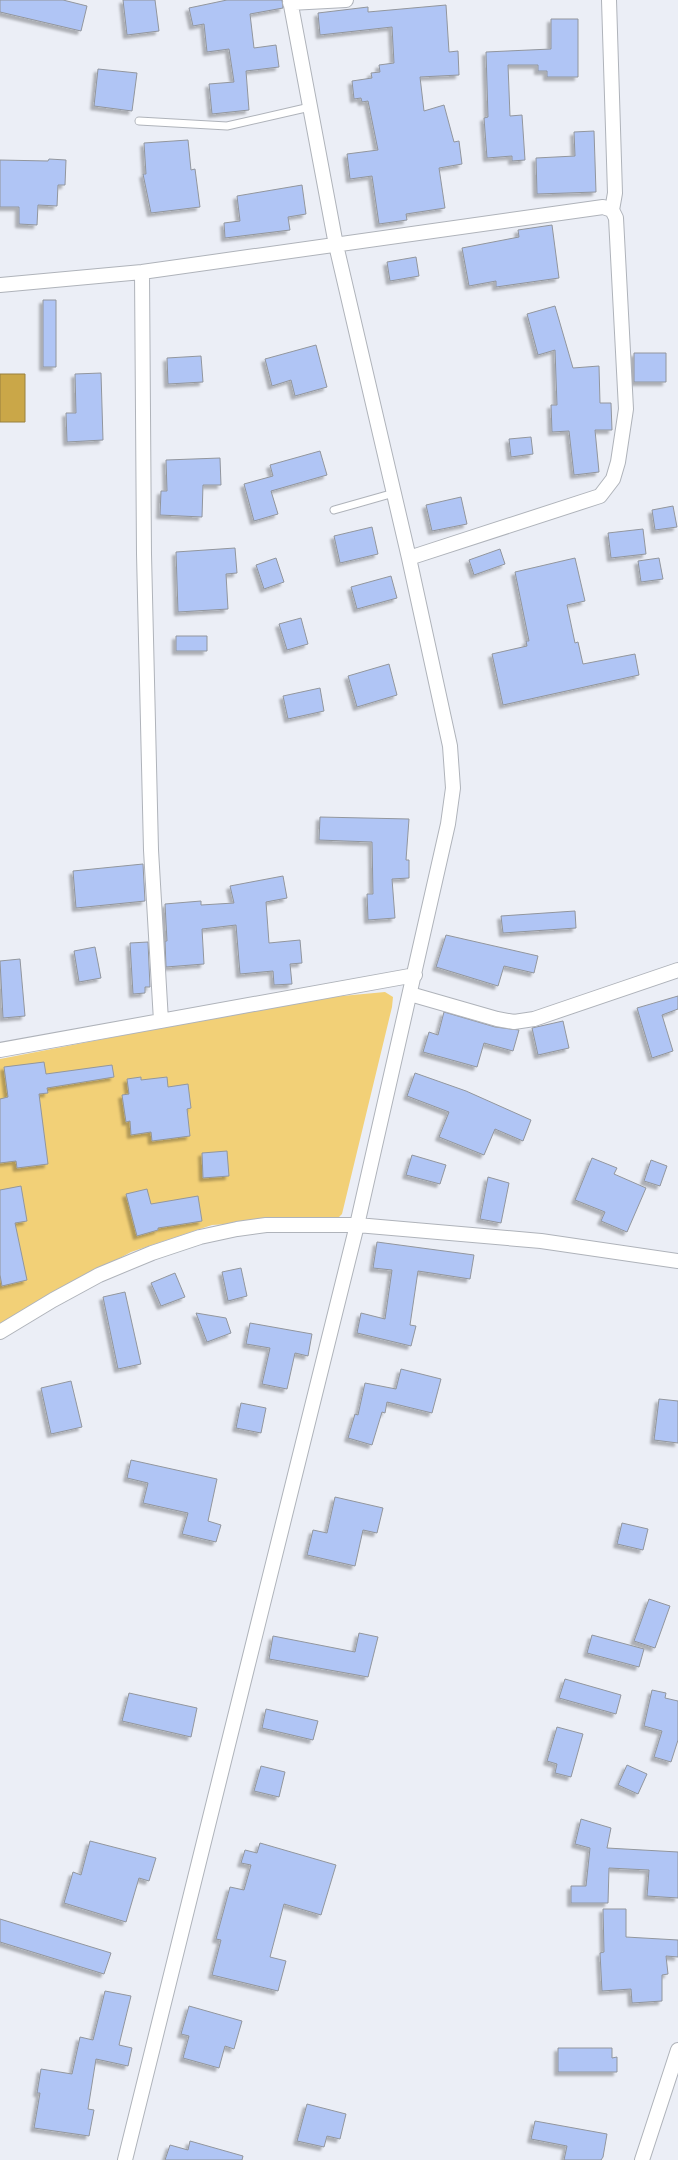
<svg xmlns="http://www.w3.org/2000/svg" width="678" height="2160" viewBox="0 0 678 2160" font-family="'Fira Sans',sans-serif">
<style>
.green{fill:#f2d077}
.water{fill:#caa748;stroke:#98803e}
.building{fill:#b0c5f5;stroke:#92969d;filter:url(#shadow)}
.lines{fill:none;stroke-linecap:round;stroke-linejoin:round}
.lane-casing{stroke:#afb3ba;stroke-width:9}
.street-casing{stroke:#afb3ba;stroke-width:16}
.lane{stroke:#fff;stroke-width:7}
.street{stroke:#fff;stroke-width:14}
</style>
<defs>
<filter id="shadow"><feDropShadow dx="-3.5" dy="3.5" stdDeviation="1" flood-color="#0004"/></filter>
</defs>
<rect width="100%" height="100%" fill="#ebeef6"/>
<path class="green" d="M 385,992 L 393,997 L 392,1007 L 342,1214 L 338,1218 L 212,1225 L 131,1252 L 0,1324 L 0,1059 L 310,999 Z"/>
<path class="water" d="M 0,374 L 25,374 L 25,422 L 0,422 Z"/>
<path class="building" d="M 0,0 L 63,0 L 87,6 L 81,31 L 0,12 Z
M 123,0 L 155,0 L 159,31 L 127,35 Z
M 227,0 L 282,0 L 283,8 L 250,14 L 254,48 L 276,45 L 279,67 L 246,71 L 249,110 L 212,114 L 209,84 L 234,82 L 229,49 L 207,52 L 204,24 L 193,26 L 189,8 Z
M 446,5 L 449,52 L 458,51 L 459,75 L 420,77 L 424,111 L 444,105 L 454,142 L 459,141 L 462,164 L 439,168 L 445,208 L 406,214 L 407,220 L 379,224 L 372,176 L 350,179 L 347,154 L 378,150 L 368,101 L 362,102 L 361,98 L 354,99 L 352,81 L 372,78 L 371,73 L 380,72 L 379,65 L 394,63 L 392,27 L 320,35 L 318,13 L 368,7 L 368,12 Z
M 551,19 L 578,19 L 578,77 L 547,77 L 547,71 L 538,71 L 538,65 L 508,65 L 510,116 L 522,115 L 525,160 L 512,161 L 512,156 L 487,158 L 484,118 L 488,117 L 486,52 L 551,49 Z
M 98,69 L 137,73 L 132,111 L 94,106 Z
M 594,131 L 596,192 L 537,194 L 536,158 L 575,156 L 574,132 Z
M 188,140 L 191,170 L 195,169 L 200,207 L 151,213 L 143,174 L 146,174 L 144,143 Z
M 49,159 L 66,160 L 65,185 L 58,185 L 57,206 L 38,205 L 37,225 L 19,224 L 19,207 L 0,207 L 0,160 L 48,161 Z
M 302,185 L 306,214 L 288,217 L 290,230 L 225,238 L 224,223 L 240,221 L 237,196 Z
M 552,225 L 559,278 L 496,287 L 496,281 L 469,286 L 462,248 L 519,237 L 518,230 Z
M 416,257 L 419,276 L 390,281 L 387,262 Z
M 43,300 L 56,300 L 56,367 L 43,367 Z
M 555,306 L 573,368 L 599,366 L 600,403 L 611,403 L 612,430 L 595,430 L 599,472 L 574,475 L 569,431 L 552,432 L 551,405 L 557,405 L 555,350 L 538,355 L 527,314 Z
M 316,345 L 327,387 L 295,396 L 291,380 L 272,386 L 265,359 Z
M 634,353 L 666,353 L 666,382 L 634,382 Z
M 201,356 L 203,382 L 168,384 L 167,358 Z
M 101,373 L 103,440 L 67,442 L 66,413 L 76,413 L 75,374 Z
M 531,437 L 533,454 L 511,457 L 509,439 Z
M 320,451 L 327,475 L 271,491 L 278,514 L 254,521 L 244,484 L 273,476 L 270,465 Z
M 220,458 L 221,485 L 203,485 L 202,517 L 160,515 L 161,491 L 167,491 L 166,460 Z
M 461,497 L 467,524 L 432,531 L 426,505 Z
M 673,506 L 677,527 L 655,530 L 652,510 Z
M 372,527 L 378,554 L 340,563 L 334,536 Z
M 643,529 L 646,554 L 611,558 L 608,533 Z
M 235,548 L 237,573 L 226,574 L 228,609 L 178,612 L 176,552 Z
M 500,549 L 505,564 L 474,575 L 469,560 Z
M 276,558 L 284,582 L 264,589 L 256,565 Z
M 575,558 L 585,601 L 567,605 L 575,643 L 578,642 L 583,664 L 635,654 L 639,675 L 503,705 L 492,654 L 527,646 L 526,641 L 529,641 L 515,572 Z
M 659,558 L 663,579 L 641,582 L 638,561 Z
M 391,576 L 397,598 L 357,609 L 351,587 Z
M 301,618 L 308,644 L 287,650 L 279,624 Z
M 176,636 L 207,636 L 207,651 L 176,651 Z
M 389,664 L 397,695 L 357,707 L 348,676 Z
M 320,688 L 324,711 L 288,719 L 283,696 Z
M 320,817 L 409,819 L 406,860 L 409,860 L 409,878 L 392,879 L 395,918 L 368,920 L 367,894 L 373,894 L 372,842 L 319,840 Z
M 143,864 L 145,901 L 76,908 L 73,871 Z
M 283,876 L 287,898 L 266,902 L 269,943 L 300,940 L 302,963 L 290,964 L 292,984 L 274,985 L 273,971 L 240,974 L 236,925 L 202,929 L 204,964 L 166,967 L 165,941 L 167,941 L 165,904 L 201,901 L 201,905 L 234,903 L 230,886 Z
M 575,911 L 576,928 L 503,933 L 501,916 Z
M 446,935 L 538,956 L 534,973 L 504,966 L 498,986 L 436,967 Z
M 148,942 L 150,987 L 145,987 L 145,993 L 133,994 L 130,943 Z
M 95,947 L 101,978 L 79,982 L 74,951 Z
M 20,959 L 25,1016 L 3,1018 L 0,961 Z
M 678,996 L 678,1009 L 662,1015 L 673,1051 L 652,1058 L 637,1008 Z
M 444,1012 L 495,1027 L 519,1030 L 513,1051 L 484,1043 L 477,1067 L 423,1052 L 429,1032 L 438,1035 Z
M 563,1021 L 569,1048 L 538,1055 L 532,1028 Z
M 44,1062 L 46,1074 L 112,1065 L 114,1077 L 47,1088 L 48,1093 L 39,1094 L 48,1164 L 17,1168 L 16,1161 L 0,1163 L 0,1099 L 8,1097 L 4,1067 Z
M 415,1073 L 466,1091 L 531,1120 L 523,1141 L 495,1129 L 484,1155 L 439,1137 L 449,1112 L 407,1096 Z
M 141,1077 L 141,1080 L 167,1077 L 168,1087 L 188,1084 L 191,1108 L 187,1109 L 190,1136 L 152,1141 L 151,1132 L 131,1135 L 130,1121 L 126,1122 L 122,1095 L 129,1094 L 127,1079 Z
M 227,1151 L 229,1176 L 203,1178 L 202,1153 Z
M 412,1155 L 446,1165 L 440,1184 L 406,1175 Z
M 592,1158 L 617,1168 L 614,1174 L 646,1188 L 627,1232 L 601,1221 L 605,1212 L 575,1200 Z
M 651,1160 L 667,1166 L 660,1186 L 644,1181 Z
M 488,1177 L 509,1183 L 501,1223 L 480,1219 Z
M 21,1186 L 27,1221 L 15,1223 L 27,1280 L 2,1286 L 0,1275 L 0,1190 Z
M 147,1189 L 151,1204 L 198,1196 L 202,1221 L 158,1228 L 158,1230 L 137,1236 L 126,1194 Z
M 377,1242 L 474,1255 L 470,1279 L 418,1271 L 410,1325 L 416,1326 L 411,1346 L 357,1333 L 361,1313 L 385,1319 L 392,1270 L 373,1268 Z
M 241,1268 L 247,1296 L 228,1301 L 222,1272 Z
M 175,1273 L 185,1297 L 161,1306 L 151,1283 Z
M 125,1292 L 141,1364 L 118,1369 L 103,1297 Z
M 196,1313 L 226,1318 L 231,1333 L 207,1342 Z
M 250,1323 L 312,1334 L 308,1356 L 295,1353 L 287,1389 L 262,1384 L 270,1348 L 246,1344 Z
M 401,1369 L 441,1379 L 432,1413 L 387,1402 L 385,1413 L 382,1412 L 372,1445 L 348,1438 L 355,1414 L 358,1415 L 365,1383 L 396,1389 Z
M 71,1381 L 82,1427 L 51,1434 L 41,1388 Z
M 659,1399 L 678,1401 L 678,1443 L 654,1440 Z
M 241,1403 L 266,1408 L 261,1433 L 236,1428 Z
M 131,1460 L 217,1479 L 208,1521 L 221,1525 L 216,1542 L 182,1534 L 188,1513 L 143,1503 L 148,1483 L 127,1478 Z
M 335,1497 L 383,1508 L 377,1533 L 363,1530 L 355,1566 L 307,1555 L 313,1530 L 327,1533 Z
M 622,1523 L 648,1529 L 643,1550 L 617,1544 Z
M 649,1599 L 670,1606 L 655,1648 L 634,1641 Z
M 359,1633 L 378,1637 L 368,1677 L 269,1659 L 273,1636 L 355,1652 Z
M 592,1635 L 644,1649 L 639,1667 L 587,1653 Z
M 565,1679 L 621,1695 L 616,1714 L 559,1698 Z
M 652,1690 L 666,1693 L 665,1698 L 678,1701 L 678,1740 L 671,1762 L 654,1757 L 662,1731 L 644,1726 Z
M 129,1693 L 197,1708 L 191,1737 L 122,1721 Z
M 266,1709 L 318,1721 L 313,1740 L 262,1728 Z
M 557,1727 L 583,1734 L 571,1777 L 555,1773 L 557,1764 L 547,1761 Z
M 627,1765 L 647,1774 L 638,1794 L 618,1785 Z
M 261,1766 L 285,1772 L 279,1797 L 254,1791 Z
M 581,1819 L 611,1828 L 607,1848 L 678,1852 L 678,1898 L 647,1896 L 649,1870 L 609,1868 L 608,1903 L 571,1903 L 571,1886 L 586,1886 L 590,1848 L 575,1844 Z
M 90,1841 L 156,1858 L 149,1881 L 139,1878 L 126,1922 L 64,1903 L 73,1872 L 81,1875 Z
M 260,1843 L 336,1865 L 321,1915 L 284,1904 L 270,1957 L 286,1961 L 278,1991 L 212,1975 L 221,1940 L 216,1939 L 230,1887 L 244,1890 L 251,1865 L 241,1863 L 245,1850 L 257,1853 Z
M 603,1909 L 626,1909 L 626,1937 L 678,1940 L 678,1957 L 666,1956 L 668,1974 L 662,1975 L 662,2001 L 632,2003 L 631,1989 L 602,1991 L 600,1953 L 604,1952 Z
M 0,1919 L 111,1953 L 104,1974 L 0,1942 Z
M 105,1991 L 131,1996 L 119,2045 L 132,2048 L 128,2066 L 96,2059 L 88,2109 L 94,2110 L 89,2136 L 34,2128 L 40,2093 L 37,2093 L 41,2069 L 72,2074 L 80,2037 L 93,2040 Z
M 189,2006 L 242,2021 L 234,2049 L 225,2046 L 219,2068 L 183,2058 L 189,2036 L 181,2034 Z
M 558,2048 L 612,2048 L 612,2058 L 617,2057 L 617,2072 L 558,2072 Z
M 307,2104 L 346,2114 L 340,2139 L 327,2136 L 324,2147 L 297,2141 Z
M 535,2121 L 607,2134 L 603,2157 L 601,2160 L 564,2160 L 567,2146 L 531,2139 Z
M 190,2141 L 243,2156 L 242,2160 L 165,2160 L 170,2145 L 188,2150 Z"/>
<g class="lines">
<g class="lane-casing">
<path id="lane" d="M 139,121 L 227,126 L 310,107
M 334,510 L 394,493"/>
</g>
<g class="street-casing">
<path id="street" d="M 290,3 L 346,0
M 142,272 L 144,554 L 151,850 L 161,1021
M 0,285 L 142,272 L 603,207 L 612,210
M 409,558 L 600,496 L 613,479 L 618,462 L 626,409 L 616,218 L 612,210 L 615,193 L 609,0
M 410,994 L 497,1019 L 514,1022 L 534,1019 L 678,970
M 0,1050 L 415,975
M 0,1332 L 53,1300 L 99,1275 L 152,1253 L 200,1237 L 237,1229 L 266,1225 L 357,1225 L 541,1241 L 678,1261
M 125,2160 L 357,1225 L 448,824 L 453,788 L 450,746 L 409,558 L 336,245 L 290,0
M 642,2160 L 678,2050"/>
</g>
<use href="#lane" class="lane"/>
<use href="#street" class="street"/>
</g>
</svg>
